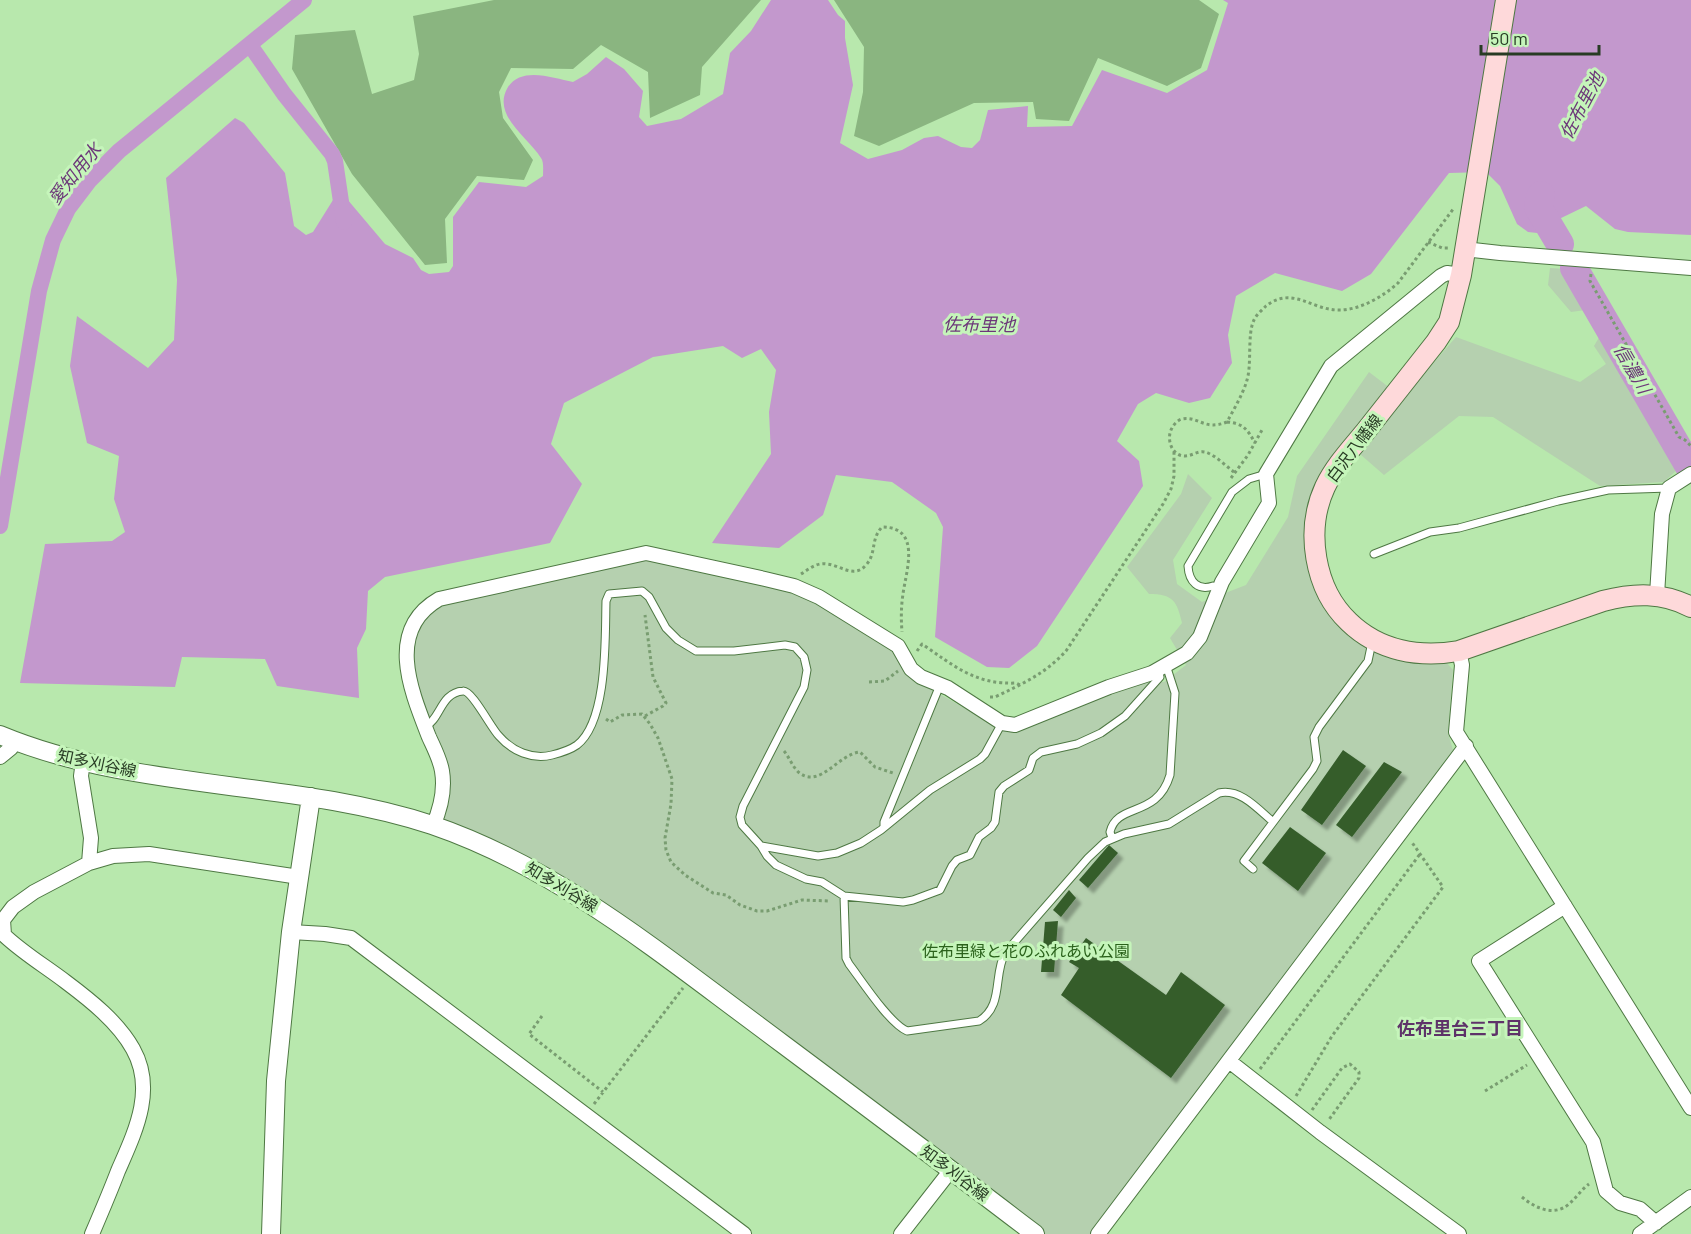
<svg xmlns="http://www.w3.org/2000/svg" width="1691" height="1234" viewBox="0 0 1691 1234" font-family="Barlow,'Noto Sans JP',sans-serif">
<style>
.green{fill:#b5d0af}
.forest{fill:#8ab580}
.water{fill:#c398cd}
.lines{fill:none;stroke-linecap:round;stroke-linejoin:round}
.canal{stroke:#c398cd;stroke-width:16}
.river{stroke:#c398cd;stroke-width:28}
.building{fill:#365d2c;filter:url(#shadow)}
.service-casing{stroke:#4e7843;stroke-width:9}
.minor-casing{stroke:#4e7843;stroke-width:16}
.tertiary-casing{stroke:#4e7843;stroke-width:20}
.secondary-casing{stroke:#4e7843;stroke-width:22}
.path{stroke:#799d71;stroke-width:3;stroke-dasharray:3 3;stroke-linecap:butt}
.service{stroke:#fff;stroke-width:7}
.minor{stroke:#fff;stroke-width:14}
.tertiary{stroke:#fff;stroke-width:18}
.secondary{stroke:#fed9da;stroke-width:20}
.labels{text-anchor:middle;stroke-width:6;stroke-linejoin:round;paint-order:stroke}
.street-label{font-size:16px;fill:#283b24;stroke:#c5f5ba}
.park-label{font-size:16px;fill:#2a621b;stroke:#c5f5ba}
.water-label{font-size:18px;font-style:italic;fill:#6c3779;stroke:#c5f5ba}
.neighbourhood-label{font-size:18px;font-weight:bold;fill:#5e3369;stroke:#c5f5ba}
</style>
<defs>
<filter id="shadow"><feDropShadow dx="5.5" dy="5.5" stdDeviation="1.5" flood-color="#0004"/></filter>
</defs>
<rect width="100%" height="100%" fill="#b8e8ad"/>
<path class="green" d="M 1550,268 L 1582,270 L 1638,370 L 1682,465 L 1664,482 L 1600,486 L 1493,417 L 1459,416 L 1384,475 L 1345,441 C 1333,455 1321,469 1314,486 C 1287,548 1319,632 1383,656 C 1403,664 1425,663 1446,662 L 1453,670 L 1448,733 L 1453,750 L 1090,1234 L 1035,1234 L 611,917 L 433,826 L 443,774 L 419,710 L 408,638 L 430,605 L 646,553 L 794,586 L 898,646 L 911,669 L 909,677 L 993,724 L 1018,731 L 1113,693 L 1148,682 L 1164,682 L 1186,665 L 1170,638 L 1182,623 C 1177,601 1173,594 1149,594 L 1127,567 L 1181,494 L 1188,474 L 1212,498 L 1173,560 L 1177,584 L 1202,602 L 1246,585 L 1288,517 L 1297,476 L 1369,372 L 1403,398 L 1456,337 L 1580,382 L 1606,364 L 1594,346 L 1605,327 L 1593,309 L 1571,312 L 1548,285 Z"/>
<path class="forest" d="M 494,0 L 761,0 L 702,67 L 700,95 L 650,118 L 648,72 L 601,45 L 573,69 L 511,68 L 499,92 L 503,118 L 533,160 L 524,180 L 477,176 L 445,219 L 447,263 L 425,265 L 352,174 L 292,69 L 295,35 L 355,30 L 372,94 L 414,80 L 419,54 L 413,16 Z
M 834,0 L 1199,0 L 1219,14 L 1201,68 L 1167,86 L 1098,58 L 1069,121 L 1036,119 L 1033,102 L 974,103 L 879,146 L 854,136 L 863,92 L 864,47 Z"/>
<path class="water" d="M 771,0 L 828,0 L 838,15 L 845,21 L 845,38 L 853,85 L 840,143 L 868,159 L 902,150 L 924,138 L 938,136 L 961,147 L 972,148 L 980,140 L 988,110 L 1028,106 L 1027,127 L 1072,126 L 1102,70 L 1167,93 L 1207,70 L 1228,3 L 1223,0 L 1691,0 L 1691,235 L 1628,232 L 1615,229 L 1586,206 L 1557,220 L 1547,234 L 1528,232 L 1517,224 L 1500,186 L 1486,172 L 1449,173 L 1371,274 L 1342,291 L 1275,273 L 1236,296 L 1228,335 L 1232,363 L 1210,398 L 1189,403 L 1156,393 L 1138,404 L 1117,441 L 1139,461 L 1143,486 L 1037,646 L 1009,668 L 987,667 L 935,637 L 943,527 L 936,513 L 892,482 L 836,475 L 823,515 L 779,548 L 712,543 L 771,454 L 769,412 L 776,370 L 761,349 L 742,358 L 723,346 L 653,357 L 564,403 L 551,444 L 582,484 L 550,543 L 385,577 L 368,591 L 366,629 L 357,648 L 359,698 L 277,686 L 265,659 L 182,657 L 175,687 L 20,683 L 45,544 L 112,541 L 125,532 L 114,499 L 119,456 L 87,443 L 70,366 L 77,316 L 148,368 L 174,340 L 177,280 L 166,178 L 235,118 L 244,123 L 285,173 L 294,226 L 306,235 L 313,232 L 333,200 L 347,199 L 385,244 L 413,258 L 421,270 L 429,274 L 449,272 L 453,266 L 453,217 L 479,182 L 526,187 L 543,176 C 543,170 544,162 541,158 C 528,137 491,115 508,87 C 522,66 553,78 573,82 L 587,74 L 606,57 L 624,69 L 643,91 L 639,117 L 647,126 L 681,119 L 723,94 L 730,53 L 751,31 Z"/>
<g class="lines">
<path class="canal" d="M 250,45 L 284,94 L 332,154 L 335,161 L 344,222
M 0,526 L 39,291 L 53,240 L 68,209 L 90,180 L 119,151 L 304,0"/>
<path class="river" d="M 1541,195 L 1538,207 L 1560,244
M 1574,268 L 1691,470"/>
</g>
<path class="building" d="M 1343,750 L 1366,766 L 1322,825 L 1301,810 Z
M 1384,762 L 1402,772 L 1352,837 L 1336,825 Z
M 1290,827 L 1326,853 L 1298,891 L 1262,863 Z
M 1109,845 L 1118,853 L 1088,888 L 1079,880 Z
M 1069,890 L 1076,898 L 1061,917 L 1053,910 Z
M 1058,921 L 1054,972 L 1041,972 L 1045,922 Z
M 1086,938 L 1166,995 L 1181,972 L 1225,1005 L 1171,1078 L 1061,995 L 1079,968 L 1069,962 Z"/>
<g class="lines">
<g class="service-casing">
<path id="service" d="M 1374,554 L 1430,532 L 1459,528 L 1558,501 L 1608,490 L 1669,488
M 1219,588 L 1213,586 C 1198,591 1189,582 1188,566 L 1232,492 L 1249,479 L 1266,474
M 425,727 C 441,719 440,693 463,691 C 472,690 491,728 499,736 C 512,751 532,760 552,755 C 560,753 570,750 577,745 C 608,721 605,637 606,601 L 609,594 L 642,591 L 649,597 L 666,628 L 678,640 L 696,651 L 734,651 L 785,645 L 795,647 L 804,657 L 807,670 L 804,687 L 743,806 L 740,817 L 742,825 L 761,846 L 818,856 L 837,853 L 861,843 L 881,830 L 930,790 L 980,759 L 985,754 L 1002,723
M 884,827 L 884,822 L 940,685
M 1112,838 L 1110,832 C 1117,802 1157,819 1170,775 L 1175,693 L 1166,665
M 761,846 L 767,856 L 776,865 L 806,879 L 822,882 L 844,896 L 903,902 L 913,900 L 940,890 L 952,866 L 957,860 L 970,855 L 979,837 L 991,828 L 995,822 L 999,792 L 1004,786 L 1029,770 L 1033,758 L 1041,752 L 1077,744 L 1101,733 L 1125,716 L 1160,677 L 1158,669
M 1253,869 L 1244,861 L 1313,769 L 1317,761 L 1314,737 L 1319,727 L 1368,661 L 1372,642
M 844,896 L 846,958 L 849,964 C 862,981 889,1023 907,1031 L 979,1021 C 1004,1006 993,975 1005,953 L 1088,858 L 1105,842 L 1124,834 L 1169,824 L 1219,793 C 1240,788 1258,809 1273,822"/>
</g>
<g class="minor-casing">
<path id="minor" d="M 1464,249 L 1500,253 L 1691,268
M 1657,595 L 1662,514 L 1669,488 L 1691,474
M 1459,651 L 1462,665 L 1456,732 L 1691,1108
M 0,757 L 11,748 L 15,741
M 83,761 L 81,776 L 91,838 L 89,863
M 433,826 C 440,810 445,789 442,771 C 440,759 434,748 429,737 C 411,691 385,630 439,599 L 646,553 L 765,579 L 794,586 L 819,597 L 898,646 L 911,669 L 921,677 L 948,688 L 1002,723 L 1015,725 L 1109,687 L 1152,673 L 1187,653 L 1200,637 L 1222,582 L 1269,503 L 1266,474 L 1331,366 L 1441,276 L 1447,273 L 1461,275
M 1565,906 L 1479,961 L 1593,1142 L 1606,1191 L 1620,1203 L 1640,1209 L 1656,1223
M 291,932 L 325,934 L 351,938 L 744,1234
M 1229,1061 L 1320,1132 L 1459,1234
M 92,1234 C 101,1213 110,1192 118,1171 C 135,1132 156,1090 133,1049 C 118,1022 90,1000 66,982 C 45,966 23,953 4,935 L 3,920 L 13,907 L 34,892 L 89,863 L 113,856 L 149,854 L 299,877
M 901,1234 L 951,1170
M 1098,1234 L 1466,746
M 1640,1234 L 1691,1197"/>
</g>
<g class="tertiary-casing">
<path id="tertiary" d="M 0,735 C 137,792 292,779 432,825 C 552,866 651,946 752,1021 C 847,1092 941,1162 1035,1234
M 271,1234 L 276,1081 L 291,932 L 311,797"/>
</g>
<g class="secondary-casing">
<path id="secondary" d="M 1506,0 L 1461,275 L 1449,322 L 1436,342 C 1412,372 1389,402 1365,432 C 1351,449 1335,466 1325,487 C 1305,530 1314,589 1349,622 C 1379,651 1419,658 1459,651 L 1603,601 C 1634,593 1662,592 1691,607"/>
</g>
<path class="path" d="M 1428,242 L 1442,248 L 1449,248
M 1591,274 L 1590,281 L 1679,437 L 1685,440 L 1691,446
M 1227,422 C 1243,423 1248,430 1255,443
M 1234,472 C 1226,466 1217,457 1208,453 C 1199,449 1193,456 1185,456 C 1171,456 1166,438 1172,428 C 1174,424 1178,420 1182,419 C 1199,416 1204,431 1227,422 C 1234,409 1243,394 1247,380 C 1252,364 1247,334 1254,320 C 1256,315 1262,310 1266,306 C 1293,285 1312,311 1340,310 C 1360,310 1384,296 1398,283 L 1454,208
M 1231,478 L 1248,455 L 1262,430
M 801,574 C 809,569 817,562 827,564 C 840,565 854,579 866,565 C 877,553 870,540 882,527 C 922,527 906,571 903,594 C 901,607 901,619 902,632
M 917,651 L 922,644 C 954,666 976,685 1016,683 L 1020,685
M 869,682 L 885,681 L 898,671
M 990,697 L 995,697 C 1022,684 1045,674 1066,651 L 1163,504 L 1171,489 L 1174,476 L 1174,451
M 645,716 L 663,706 L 666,703 L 653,677 L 645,615
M 606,719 L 610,722 L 622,715 L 642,714 L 650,724 L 658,738 L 672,779 L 671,804 L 665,838 L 666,850 L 671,862 L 685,875 L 713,893 L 726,895 L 740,905 L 757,911 L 767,911 L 802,900 L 830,901
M 784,751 C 790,758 793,769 801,774 C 821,787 839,754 860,752 L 875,767 L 893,773
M 542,1016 L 529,1034 L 603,1092
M 1260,1069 L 1420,854
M 1485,1091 L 1527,1065
M 1296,1096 L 1332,1036 L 1443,887 L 1411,841
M 594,1104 L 683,988
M 1312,1110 L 1342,1068 L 1350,1064 L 1359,1072 L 1359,1078 L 1328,1121
M 1522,1197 C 1535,1208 1554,1217 1569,1204 C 1576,1198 1581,1190 1589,1184"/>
<use href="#service" class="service"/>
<use href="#minor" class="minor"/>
<use href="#tertiary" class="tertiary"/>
<use href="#secondary" class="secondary"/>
</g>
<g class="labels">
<g class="street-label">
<text transform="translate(1354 448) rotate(-53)" y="6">白沢八幡線</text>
<text transform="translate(97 763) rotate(12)" y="6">知多刈谷線</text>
<text transform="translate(562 887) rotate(31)" y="6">知多刈谷線</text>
<text transform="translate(955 1173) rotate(37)" y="6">知多刈谷線</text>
</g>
<g class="park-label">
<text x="1026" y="957">佐布里緑と花のふれあい公園</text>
</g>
<g class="water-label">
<text transform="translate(1582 106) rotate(-62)" y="6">佐布里池</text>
<text transform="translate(75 174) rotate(-51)" y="6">愛知用水</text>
<text x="979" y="331">佐布里池</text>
<text transform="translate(1632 369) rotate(60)" y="6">信濃川</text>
</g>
<g class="neighbourhood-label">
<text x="1460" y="1035">佐布里台三丁目</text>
</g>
</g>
<path d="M1481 45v9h118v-9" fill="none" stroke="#283b24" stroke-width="3"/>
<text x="1490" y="45" font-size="18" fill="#283b24" stroke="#c5f5ba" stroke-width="4.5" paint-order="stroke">50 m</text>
</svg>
